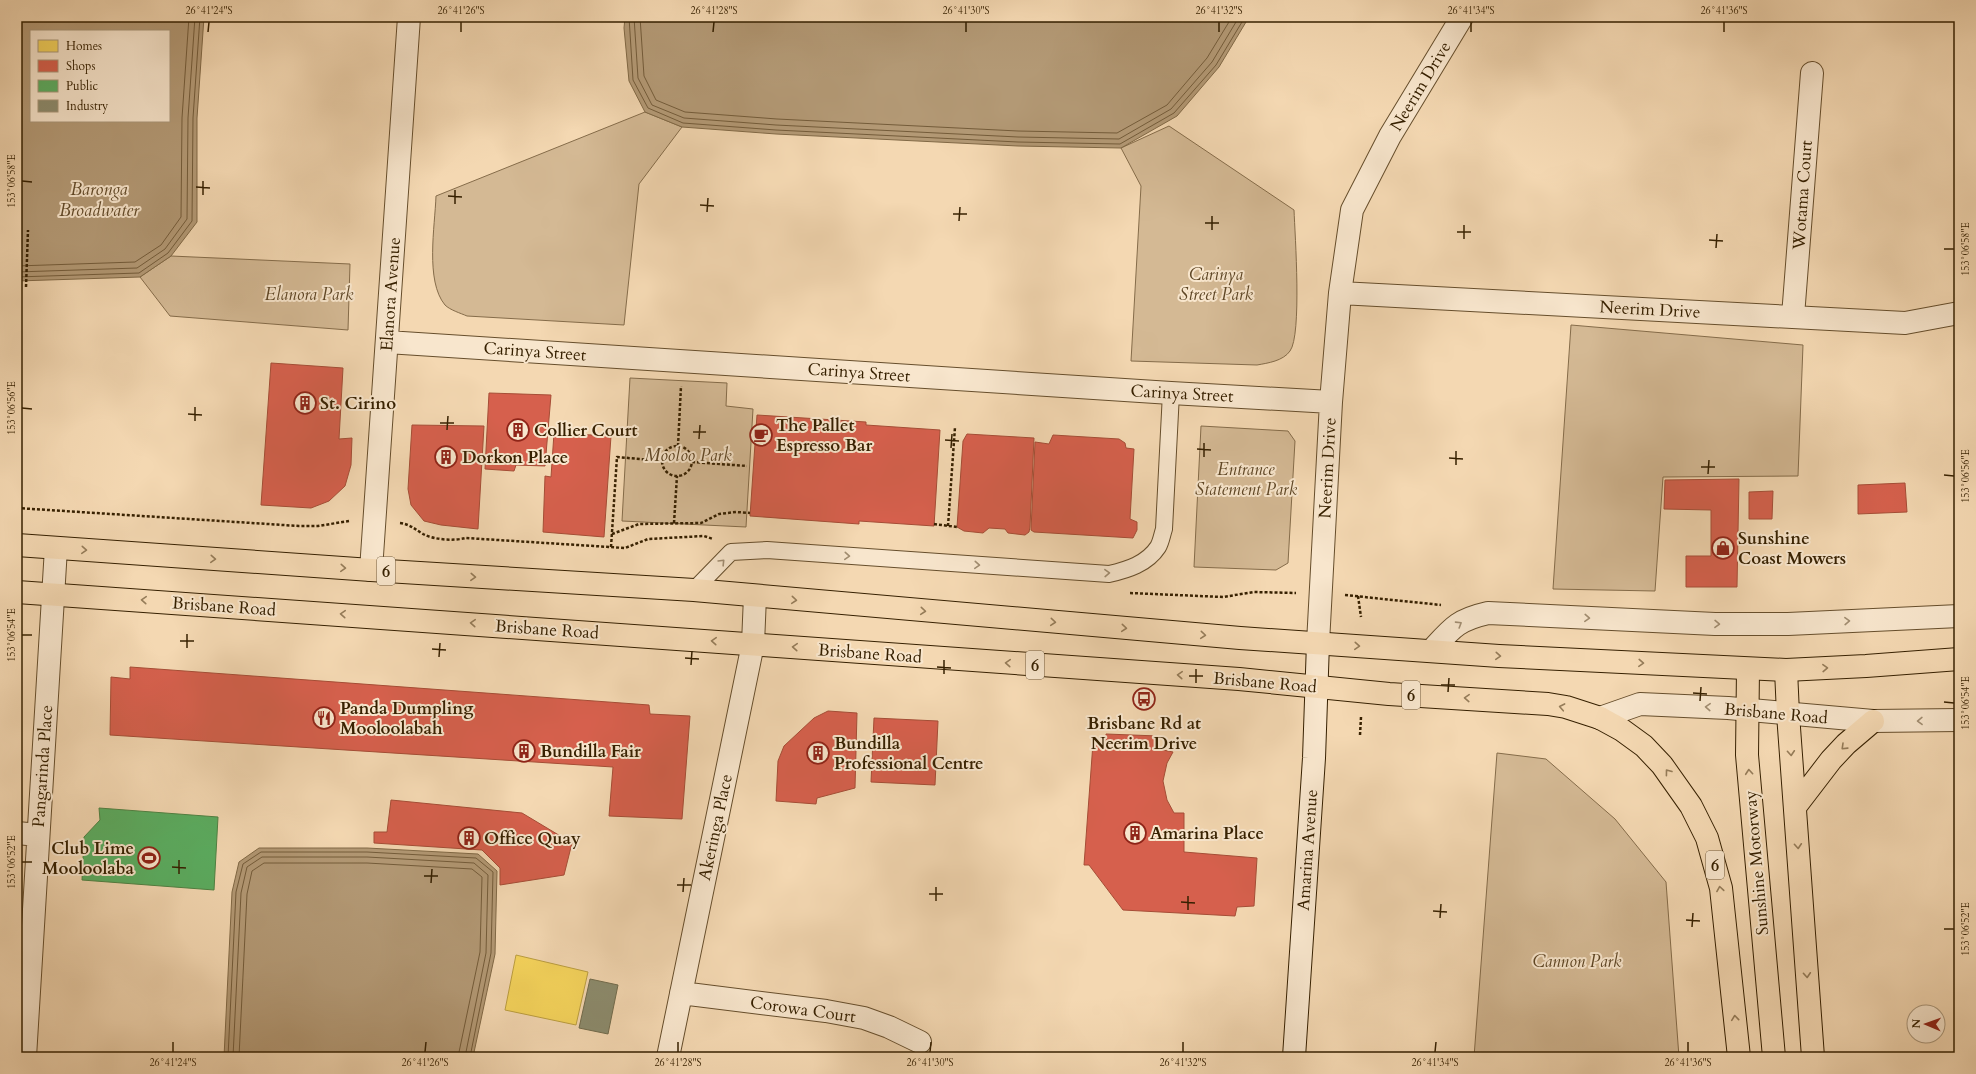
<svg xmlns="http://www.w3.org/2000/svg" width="1976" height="1074" viewBox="0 0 1976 1074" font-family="Cardo,serif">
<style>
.green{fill:#d4b994;stroke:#856c4a}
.water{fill:#b39975;stroke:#816946;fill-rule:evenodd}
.homes{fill:#f6d55c;stroke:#bc9f40}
.shops{fill:#d6604d;stroke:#a64d36}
.public{fill:#5aae61;stroke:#4f8344}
.industry{fill:#8c8c6e;stroke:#726c4d}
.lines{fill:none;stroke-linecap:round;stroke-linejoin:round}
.shore{stroke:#745c3a;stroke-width:1}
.lane-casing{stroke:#664e2c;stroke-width:18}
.street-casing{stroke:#664e2c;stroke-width:24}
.secondary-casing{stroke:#362000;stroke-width:24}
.primary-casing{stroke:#362000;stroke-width:24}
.highway-casing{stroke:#362000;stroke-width:24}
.path{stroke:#362000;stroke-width:2.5;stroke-dasharray:3 2;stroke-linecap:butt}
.lane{stroke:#f8e6cd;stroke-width:16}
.street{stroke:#f8e6cd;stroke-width:22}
.secondary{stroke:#f8e6cd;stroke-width:22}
.primary{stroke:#f4d8b2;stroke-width:22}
.highway{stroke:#f4d8b2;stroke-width:22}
.oneway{stroke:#957c59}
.oneway2{stroke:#a18d71}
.ticks{fill:none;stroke:#362000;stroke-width:1.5}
.labels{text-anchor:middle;stroke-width:4;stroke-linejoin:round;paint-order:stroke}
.shield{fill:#f8e6cd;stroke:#705b3e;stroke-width:1}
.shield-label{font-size:16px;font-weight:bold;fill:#362000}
.street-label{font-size:17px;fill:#362000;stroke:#f8e6cd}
.park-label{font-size:17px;font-style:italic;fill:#5e4625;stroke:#f8e6cd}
.poi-label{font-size:17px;font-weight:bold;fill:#362000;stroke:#f8e6cd;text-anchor:start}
.water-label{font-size:18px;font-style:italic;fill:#624a29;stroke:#f8e6cd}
.neatline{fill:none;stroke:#362000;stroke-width:1.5}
.ticks-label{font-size:10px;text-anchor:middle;fill:#362000}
</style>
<rect width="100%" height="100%" fill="#f4d8b2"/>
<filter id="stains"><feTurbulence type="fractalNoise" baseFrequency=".005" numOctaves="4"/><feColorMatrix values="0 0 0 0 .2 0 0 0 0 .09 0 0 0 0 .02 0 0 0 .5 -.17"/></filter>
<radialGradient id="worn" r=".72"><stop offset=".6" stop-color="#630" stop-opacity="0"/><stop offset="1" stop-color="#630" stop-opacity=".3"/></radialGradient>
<path class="green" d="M 645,112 L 682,127 L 639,184 L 624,325 L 467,316 C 460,313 450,310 445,305 C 425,281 435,226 436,196 Z
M 1169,126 L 1294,210 C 1295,235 1302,335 1290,351 C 1283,361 1268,363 1257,365 L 1131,361 L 1141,186 L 1121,148 Z
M 171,256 L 350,264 L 348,330 L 170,316 L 140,277 Z
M 1571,325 L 1803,345 L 1798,476 L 1663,477 L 1655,591 L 1553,589 Z
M 630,378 L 727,383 L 726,406 L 753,409 L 746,527 L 622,521 Z
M 1201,426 L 1288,431 L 1295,441 L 1288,563 L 1276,570 L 1194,567 Z
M 1497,753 L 1546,759 L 1615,819 L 1666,882 L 1679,1057 L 1474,1057 Z"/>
<path class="water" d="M 17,17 L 204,17 L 197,118 L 197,222 L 171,256 L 140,277 L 17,281 ZM 31,31 L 169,31 L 169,121 L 31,121 Z
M 625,17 L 1249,17 L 1219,67 L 1177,116 L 1121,148 L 1018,146 L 776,134 L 682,127 L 645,112 L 629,81 L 624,28 Z
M 259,848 L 367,848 L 478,854 L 497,871 L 495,954 L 473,1057 L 224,1057 L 232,892 L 239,862 Z"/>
<path class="homes" d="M 516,955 L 588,972 L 576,1025 L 505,1010 Z"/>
<path class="shops" d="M 271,363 L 343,368 L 339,439 L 352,438 L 351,465 L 345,486 L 329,501 L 311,508 L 261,505 Z
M 489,393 L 551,395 L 545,466 L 516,465 L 514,471 L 485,469 Z
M 757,415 L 866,422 L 866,425 L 940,430 L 934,526 L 859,521 L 859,524 L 750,516 Z
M 412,425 L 484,426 L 478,529 L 441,525 L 424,521 L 411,505 L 408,489 Z
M 554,433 L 611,436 L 604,537 L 543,532 L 545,476 L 551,477 Z
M 967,434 L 1034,438 L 1030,527 L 1029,532 L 1025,535 L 1008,533 L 1005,529 L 989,528 L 983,533 L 964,531 L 957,527 L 963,441 Z
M 1053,435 L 1119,439 L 1125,443 L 1126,448 L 1134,449 L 1130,519 L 1137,522 L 1137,530 L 1133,538 L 1034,532 L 1031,530 L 1035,442 L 1049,444 Z
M 1739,479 L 1737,587 L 1686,587 L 1686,556 L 1711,556 L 1711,510 L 1664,509 L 1665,480 Z
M 1905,483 L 1907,512 L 1858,514 L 1858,485 Z
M 1773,491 L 1772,519 L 1749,519 L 1749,492 Z
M 130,667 L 649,705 L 650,714 L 690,716 L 682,819 L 609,816 L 613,767 L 110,735 L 111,677 L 130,679 Z
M 828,711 L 857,713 L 855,788 L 817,798 L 816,804 L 776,801 L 778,761 L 784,746 L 814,718 Z
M 874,718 L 938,721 L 935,785 L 871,782 Z
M 1106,734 L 1158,736 L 1158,749 L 1173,752 L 1167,763 L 1163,781 L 1167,800 L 1174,813 L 1184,813 L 1184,852 L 1257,858 L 1254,906 L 1237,907 L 1235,916 L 1123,910 L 1089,865 L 1084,865 L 1093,743 L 1106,745 Z
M 391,800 L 522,813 L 572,843 L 564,875 L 500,885 L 500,868 L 482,850 L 374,843 L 374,832 L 387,832 Z"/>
<path class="public" d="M 99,808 L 218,817 L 214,890 L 82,880 L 84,837 L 100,820 Z"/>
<path class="industry" d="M 590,979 L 618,985 L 608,1034 L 579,1028 Z"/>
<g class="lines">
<path class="shore" d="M 629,17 L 633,80 L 648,108 L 683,123 L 776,130 L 1018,142 L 1120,144 L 1174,113 L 1216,65 L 1245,17
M 634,17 L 638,78 L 652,105 L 684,118 L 776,125 L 1018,137 L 1119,139 L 1171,109 L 1212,62 L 1239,17
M 640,17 L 644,76 L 656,100 L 685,112 L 777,119 L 1018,131 L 1117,133 L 1167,105 L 1207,58 L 1232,17
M 17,266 L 135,262 L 161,245 L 181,217 L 182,118 L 189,17
M 17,272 L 137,268 L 165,249 L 187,219 L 188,118 L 195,17
M 17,277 L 139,273 L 168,253 L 192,221 L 193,118 L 200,17
M 228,1057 L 236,892 L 243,864 L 261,852 L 367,852 L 476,858 L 493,872 L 491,953 L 470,1057
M 233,1057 L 241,893 L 247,867 L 262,857 L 367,857 L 474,863 L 488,875 L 486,953 L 465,1057
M 239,1057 L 247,894 L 252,871 L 264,863 L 367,863 L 472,869 L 482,877 L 480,952 L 458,1057"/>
<g class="lane-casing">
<path id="lane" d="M 694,590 L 731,552 L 767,550 L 1109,574 C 1127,570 1147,564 1158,547 C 1161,542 1162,535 1164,529 L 1171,393"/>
</g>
<g class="street-casing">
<path id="street" d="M 1340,293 L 1905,323 L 1959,313
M 1793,316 L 1812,73
M 387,342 L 1171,393 L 1331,402
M 371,570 L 409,17
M 1318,643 L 1331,402 L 1340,293 L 1352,210 L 1390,136 L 1462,17
M 1431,651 C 1452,628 1457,620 1488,613 L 1715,624 L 1788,624 L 1959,616
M 1600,718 L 1640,704 L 1728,708 L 1873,721 L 1959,720
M 17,833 L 38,835
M 681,993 L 826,1011 L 864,1018 L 889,1027 L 920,1042
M 25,1057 L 56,548
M 668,1057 L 753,644 L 755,596"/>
</g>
<g class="secondary-casing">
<path id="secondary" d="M 1294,1057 L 1314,758 L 1318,643"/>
</g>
<g class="primary-casing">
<path id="primary" d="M 17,545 L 371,570 L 694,590 L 1240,638 L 1499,656 L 1786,670 L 1866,666 L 1959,659
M 17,592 L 1239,679 L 1389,694 L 1548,704 L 1566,707 L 1600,718"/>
</g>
<g class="highway-casing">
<path id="highway" d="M 1748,669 L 1747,755 L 1774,1057
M 1786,670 L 1788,714 L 1813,1057
M 1600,718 L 1622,730 L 1644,746 L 1662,765 L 1691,806 L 1707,838 L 1721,888 L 1739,1057
M 1795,807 L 1831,760 L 1846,744 L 1873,721"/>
</g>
<path class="path" d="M 26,287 L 28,230
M662 461a15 15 0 1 1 30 0a15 15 0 1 1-30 0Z
M 678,446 L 681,386
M 692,462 L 747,466
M 17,508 L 299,526 L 318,526 L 349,521
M 400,523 C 409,524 415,529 423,534 C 434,540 454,541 466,538 L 625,548 L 648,539 L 704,536 L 713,539
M 674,523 L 677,476
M 934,524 L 957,527
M 948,526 L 955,427
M 612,534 L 639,524 L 701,523 L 719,514 L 736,512 L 750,513
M 611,547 L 617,457 L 662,461
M 1130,593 L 1223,597 L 1254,592 L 1296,593
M 1345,595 L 1441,605
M 1358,596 L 1361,617
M 1360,735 L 1361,717"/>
<use href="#lane" class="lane"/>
<use href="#street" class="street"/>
<use href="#secondary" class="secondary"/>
<use href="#primary" class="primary"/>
<use href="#highway" class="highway"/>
</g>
<defs><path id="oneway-chevron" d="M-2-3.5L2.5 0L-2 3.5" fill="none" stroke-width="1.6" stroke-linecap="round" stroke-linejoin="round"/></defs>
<g class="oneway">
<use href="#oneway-chevron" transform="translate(84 550) rotate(4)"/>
<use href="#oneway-chevron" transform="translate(213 559) rotate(4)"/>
<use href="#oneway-chevron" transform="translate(343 568) rotate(4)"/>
<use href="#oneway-chevron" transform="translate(473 577) rotate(3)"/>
<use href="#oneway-chevron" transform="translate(144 600) rotate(-176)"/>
<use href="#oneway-chevron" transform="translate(794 600) rotate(5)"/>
<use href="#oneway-chevron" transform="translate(923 611) rotate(5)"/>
<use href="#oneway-chevron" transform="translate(343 614) rotate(-176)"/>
<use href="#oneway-chevron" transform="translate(1053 622) rotate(5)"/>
<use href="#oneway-chevron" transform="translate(473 623) rotate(-176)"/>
<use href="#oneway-chevron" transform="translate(1124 628) rotate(5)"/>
<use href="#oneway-chevron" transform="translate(1203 635) rotate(5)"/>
<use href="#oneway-chevron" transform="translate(714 641) rotate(-176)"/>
<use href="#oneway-chevron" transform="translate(1357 646) rotate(4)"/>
<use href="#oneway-chevron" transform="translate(795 647) rotate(-176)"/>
<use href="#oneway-chevron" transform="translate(1498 656) rotate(4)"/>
<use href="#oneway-chevron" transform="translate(1008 663) rotate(-176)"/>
<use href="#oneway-chevron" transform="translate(1641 663) rotate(3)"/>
<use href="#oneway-chevron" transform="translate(1825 668) rotate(-2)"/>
<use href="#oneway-chevron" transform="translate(1180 675) rotate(-176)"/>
<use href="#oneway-chevron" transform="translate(1467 698) rotate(-177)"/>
<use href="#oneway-chevron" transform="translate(1562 707) rotate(-169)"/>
<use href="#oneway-chevron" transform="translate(1844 747) rotate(136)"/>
<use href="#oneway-chevron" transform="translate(1791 753) rotate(86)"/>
<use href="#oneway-chevron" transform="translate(1668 772) rotate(-127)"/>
<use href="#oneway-chevron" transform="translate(1749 772) rotate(-95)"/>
<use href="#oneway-chevron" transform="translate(1798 846) rotate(86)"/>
<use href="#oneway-chevron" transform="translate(1720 889) rotate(-99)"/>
<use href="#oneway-chevron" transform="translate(1807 975) rotate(86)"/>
<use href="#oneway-chevron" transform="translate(1735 1018) rotate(-96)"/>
</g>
<g class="oneway2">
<use href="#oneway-chevron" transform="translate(847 556) rotate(4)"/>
<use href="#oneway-chevron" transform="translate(722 562) rotate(-46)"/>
<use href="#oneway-chevron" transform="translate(977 565) rotate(4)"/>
<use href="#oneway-chevron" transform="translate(1107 573) rotate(-2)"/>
<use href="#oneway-chevron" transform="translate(1587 618) rotate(3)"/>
<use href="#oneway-chevron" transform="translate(1847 621) rotate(-2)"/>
<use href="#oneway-chevron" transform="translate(1459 624) rotate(-32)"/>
<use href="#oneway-chevron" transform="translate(1717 624) rotate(1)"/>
<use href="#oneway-chevron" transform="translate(1708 707) rotate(-177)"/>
<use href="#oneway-chevron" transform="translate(1920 721) rotate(179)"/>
</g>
<path class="ticks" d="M 208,32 L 209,22M 461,32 L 461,22M 713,32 L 714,22M 966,32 L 966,22M 1219,32 L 1219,22M 1471,32 L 1471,22M 1724,32 L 1724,22M 22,181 L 32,182M 196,187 L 210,188M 203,195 L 203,181M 448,196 L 462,197M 455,204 L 455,190M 700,205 L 714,206M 707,212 L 708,198M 953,214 L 967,214M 959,221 L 960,207M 1205,223 L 1219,223M 1212,230 L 1212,216M 1457,232 L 1471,232M 1464,239 L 1464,225M 1709,240 L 1723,241M 1716,248 L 1717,234M 1944,249 L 1954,249M 22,408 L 32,409M 188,414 L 202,415M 195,421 L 195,407M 440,423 L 454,423M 447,430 L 448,416M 693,432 L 706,432M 699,439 L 700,425M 945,440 L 959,441M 951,448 L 952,434M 1197,449 L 1211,450M 1204,457 L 1204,443M 1449,458 L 1463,459M 1456,465 L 1456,451M 1701,467 L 1715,467M 1708,474 L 1709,460M 1944,475 L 1954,476M 22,635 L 32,635M 180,641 L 194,641M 187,648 L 187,634M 432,649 L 446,650M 439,657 L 440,643M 685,658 L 699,659M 691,665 L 692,651M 937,667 L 951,668M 944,674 L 944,660M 1189,676 L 1203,676M 1196,683 L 1196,669M 1441,685 L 1455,685M 1448,692 L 1449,678M 1693,693 L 1707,694M 1700,701 L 1701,687M 1944,702 L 1954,703M 22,862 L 32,862M 172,867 L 186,868M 179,874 L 179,860M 424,876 L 438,876M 431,883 L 432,869M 677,885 L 691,885M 683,892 L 684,878M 929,894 L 943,894M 936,901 L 936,887M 1181,902 L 1195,903M 1188,910 L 1188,896M 1433,911 L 1447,912M 1440,918 L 1441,904M 1686,920 L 1700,921M 1692,927 L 1693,913M 1944,929 L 1954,929M 173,1052 L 173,1042M 425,1052 L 426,1042M 678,1052 L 678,1042M 930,1052 L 931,1042M 1183,1052 L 1183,1042M 1435,1052 L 1436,1042M 1688,1052 L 1688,1042"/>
<defs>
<g id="building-ring" transform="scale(1.15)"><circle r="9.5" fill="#f8e6cd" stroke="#8f2418" stroke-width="1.5"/><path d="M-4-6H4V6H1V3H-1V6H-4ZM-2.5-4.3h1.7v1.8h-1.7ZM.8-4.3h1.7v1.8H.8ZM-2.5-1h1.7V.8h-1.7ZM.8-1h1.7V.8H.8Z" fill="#8f2418"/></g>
<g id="cafe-ring" transform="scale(1.15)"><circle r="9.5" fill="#f8e6cd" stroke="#8f2418" stroke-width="1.5"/><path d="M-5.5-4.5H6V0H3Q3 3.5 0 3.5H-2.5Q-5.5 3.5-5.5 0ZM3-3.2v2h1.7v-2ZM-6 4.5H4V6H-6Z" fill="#8f2418"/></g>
<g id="shop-ring" transform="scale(1.15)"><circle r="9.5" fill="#f8e6cd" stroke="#8f2418" stroke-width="1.5"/><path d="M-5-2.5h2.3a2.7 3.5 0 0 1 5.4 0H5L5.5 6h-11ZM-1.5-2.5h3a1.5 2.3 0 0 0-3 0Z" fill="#8f2418"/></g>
<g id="bus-ring" transform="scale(1.15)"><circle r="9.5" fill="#f8e6cd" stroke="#8f2418" stroke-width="1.5"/><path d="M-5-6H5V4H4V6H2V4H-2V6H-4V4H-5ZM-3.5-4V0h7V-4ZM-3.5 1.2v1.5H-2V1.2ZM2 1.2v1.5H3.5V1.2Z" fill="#8f2418"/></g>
<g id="restaurant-ring" transform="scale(1.15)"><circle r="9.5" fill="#f8e6cd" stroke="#8f2418" stroke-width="1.5"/><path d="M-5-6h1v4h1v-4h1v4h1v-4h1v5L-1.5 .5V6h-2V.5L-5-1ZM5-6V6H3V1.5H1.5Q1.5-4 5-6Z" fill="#8f2418"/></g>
<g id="stadium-ring" transform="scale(1.15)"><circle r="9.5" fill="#f8e6cd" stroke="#8f2418" stroke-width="1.5"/><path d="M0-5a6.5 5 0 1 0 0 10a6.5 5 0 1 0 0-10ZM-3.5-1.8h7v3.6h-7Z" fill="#8f2418"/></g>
</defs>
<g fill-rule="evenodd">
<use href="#building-ring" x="305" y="403"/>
<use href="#building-ring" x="518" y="430"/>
<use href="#cafe-ring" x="761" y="435"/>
<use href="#building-ring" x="446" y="457"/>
<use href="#shop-ring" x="1723" y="548"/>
<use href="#bus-ring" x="1144" y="699"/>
<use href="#restaurant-ring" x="324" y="718"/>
<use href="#building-ring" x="524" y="751"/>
<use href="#building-ring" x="818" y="753"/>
<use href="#building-ring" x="1135" y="833"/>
<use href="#building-ring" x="469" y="838"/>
<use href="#stadium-ring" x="149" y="858"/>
</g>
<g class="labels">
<g class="shield">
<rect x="377" y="557" width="18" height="28" rx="3"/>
<rect x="1026" y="651" width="18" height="28" rx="3"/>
<rect x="1402" y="681" width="18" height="28" rx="3"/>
<rect x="1706" y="851" width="18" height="28" rx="3"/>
</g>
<g class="shield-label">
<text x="386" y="577">6</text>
<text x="1035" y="671">6</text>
<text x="1411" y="701">6</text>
<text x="1715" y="871">6</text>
</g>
<g class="street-label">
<text transform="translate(1420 86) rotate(-59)" y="6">Neerim Drive</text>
<text transform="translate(1802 195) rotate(-86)" y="6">Wotama Court</text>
<text transform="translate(390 294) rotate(-86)" y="6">Elanora Avenue</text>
<text transform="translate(1650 309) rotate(3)" y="6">Neerim Drive</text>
<text transform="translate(535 351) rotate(4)" y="6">Carinya Street</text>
<text transform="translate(859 372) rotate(4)" y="6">Carinya Street</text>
<text transform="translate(1182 393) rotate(3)" y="6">Carinya Street</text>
<text transform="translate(1327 468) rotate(-87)" y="6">Neerim Drive</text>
<text transform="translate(224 606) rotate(4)" y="6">Brisbane Road</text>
<text transform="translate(547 629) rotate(4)" y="6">Brisbane Road</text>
<text transform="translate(870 653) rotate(4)" y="6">Brisbane Road</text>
<text transform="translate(1265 682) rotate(5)" y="6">Brisbane Road</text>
<text transform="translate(1776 713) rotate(5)" y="6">Brisbane Road</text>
<text transform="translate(42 766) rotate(-86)" y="6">Pangarinda Place</text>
<text transform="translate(715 827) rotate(-78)" y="6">Akeringa Place</text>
<text transform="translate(1307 850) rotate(-86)" y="6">Amarina Avenue</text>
<text transform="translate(1756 863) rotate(-95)" y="6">Sunshine Motorway</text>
<text transform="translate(803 1009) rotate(8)" y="6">Corowa Court</text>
</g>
<g class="park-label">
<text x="1216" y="280">Carinya<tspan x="1216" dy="20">Street Park</tspan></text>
<text x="309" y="300">Elanora Park</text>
<text x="688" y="461">Mooloo Park</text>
<text x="1246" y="475">Entrance<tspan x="1246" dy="20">Statement Park</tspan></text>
<text x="1577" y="967">Cannon Park</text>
</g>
<g class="poi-label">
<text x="320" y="409">St. Cirino</text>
<text x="776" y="431">The Pallet<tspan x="776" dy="20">Espresso Bar</tspan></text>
<text x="534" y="436">Collier Court</text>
<text x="462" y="463">Dorkon Place</text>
<text x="1738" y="544">Sunshine<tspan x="1738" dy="20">Coast Mowers</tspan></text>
<text x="340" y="714">Panda Dumpling<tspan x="340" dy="20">Mooloolabah</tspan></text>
<text x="1144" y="729" text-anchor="middle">Brisbane Rd at<tspan x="1144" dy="20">Neerim Drive</tspan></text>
<text x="834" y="749">Bundilla<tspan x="834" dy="20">Professional Centre</tspan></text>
<text x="540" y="757">Bundilla Fair</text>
<text x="1150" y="839">Amarina Place</text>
<text x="484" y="844">Office Quay</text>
<text x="134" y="854" text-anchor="end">Club Lime<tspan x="134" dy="20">Mooloolaba</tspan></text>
</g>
<g class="water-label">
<text x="99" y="195">Baronga<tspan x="99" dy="21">Broadwater</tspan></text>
</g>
</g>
<rect width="1976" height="1074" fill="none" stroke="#f4d8b2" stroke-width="44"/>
<rect x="30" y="30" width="140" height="92" fill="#f8e6cd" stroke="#aa977b"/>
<rect x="38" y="40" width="20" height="12" fill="#f6d55c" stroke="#aa977b"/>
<text x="66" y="50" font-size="12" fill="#362000">Homes</text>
<rect x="38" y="60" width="20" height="12" fill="#d6604d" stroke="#aa977b"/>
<text x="66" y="70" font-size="12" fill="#362000">Shops</text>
<rect x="38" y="80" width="20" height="12" fill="#5aae61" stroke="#aa977b"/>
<text x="66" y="90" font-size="12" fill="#362000">Public</text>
<rect x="38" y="100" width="20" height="12" fill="#8c8c6e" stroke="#aa977b"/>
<text x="66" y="110" font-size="12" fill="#362000">Industry</text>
<g transform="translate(1926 1024) rotate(272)"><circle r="19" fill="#f8e6cd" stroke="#aa977b"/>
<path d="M0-3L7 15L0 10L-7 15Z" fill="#8f2418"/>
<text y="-6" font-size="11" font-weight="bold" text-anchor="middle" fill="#362000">N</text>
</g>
<rect x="22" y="22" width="1932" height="1030" class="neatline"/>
<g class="ticks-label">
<text x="209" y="14">26°41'24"S</text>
<text x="461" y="14">26°41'26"S</text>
<text x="714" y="14">26°41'28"S</text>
<text x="966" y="14">26°41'30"S</text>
<text x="1219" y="14">26°41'32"S</text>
<text x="1471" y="14">26°41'34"S</text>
<text x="1724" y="14">26°41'36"S</text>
<text transform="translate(11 181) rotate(-90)" y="4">153°06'58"E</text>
<text transform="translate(1965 249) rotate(-90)" y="4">153°06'58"E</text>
<text transform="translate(11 408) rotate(-90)" y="4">153°06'56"E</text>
<text transform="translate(1965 476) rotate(-90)" y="4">153°06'56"E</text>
<text transform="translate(11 635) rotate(-90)" y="4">153°06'54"E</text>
<text transform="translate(1965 703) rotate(-90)" y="4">153°06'54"E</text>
<text transform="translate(11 862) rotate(-90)" y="4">153°06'52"E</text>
<text transform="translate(1965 929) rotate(-90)" y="4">153°06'52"E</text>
<text x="173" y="1066">26°41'24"S</text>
<text x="425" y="1066">26°41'26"S</text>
<text x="678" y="1066">26°41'28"S</text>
<text x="930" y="1066">26°41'30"S</text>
<text x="1183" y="1066">26°41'32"S</text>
<text x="1435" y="1066">26°41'34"S</text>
<text x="1688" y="1066">26°41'36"S</text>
</g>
<rect width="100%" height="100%" filter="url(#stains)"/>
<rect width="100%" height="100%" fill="url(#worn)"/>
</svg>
